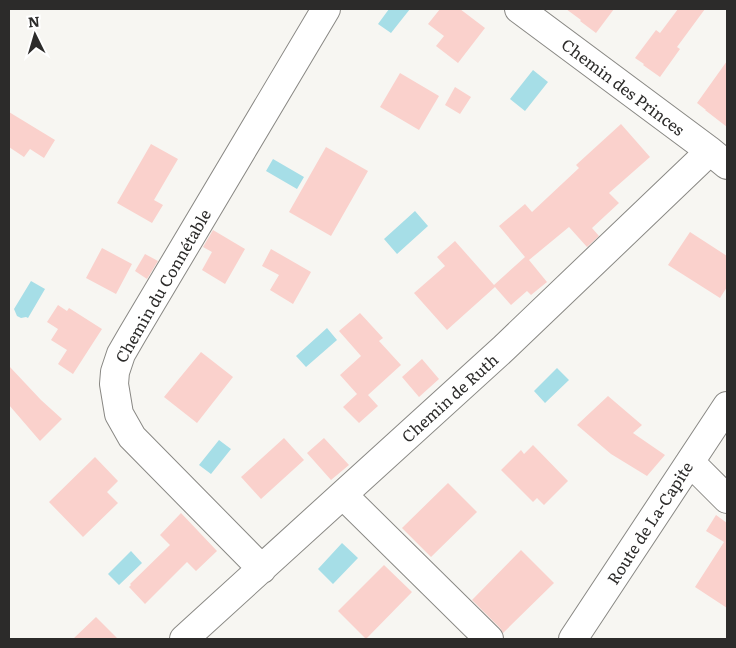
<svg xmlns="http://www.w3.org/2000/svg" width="736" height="648" viewBox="0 0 736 648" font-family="Literata,serif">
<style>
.water{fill:#a6dee7}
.building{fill:#fad1cc}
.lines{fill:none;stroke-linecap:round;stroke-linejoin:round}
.minor-casing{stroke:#898884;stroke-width:30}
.minor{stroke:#fff;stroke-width:28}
.labels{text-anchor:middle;stroke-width:5;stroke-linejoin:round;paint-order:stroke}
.street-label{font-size:16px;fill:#2c2b2a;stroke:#fff}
</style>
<rect width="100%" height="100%" fill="#f7f6f2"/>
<path class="water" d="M 389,9 L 410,9 L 391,33 L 378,24 Z
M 533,70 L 548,82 L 525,111 L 510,99 Z
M 273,159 L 304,177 L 297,189 L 266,171 Z
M 415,211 L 428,226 L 397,254 L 384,239 Z
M 31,281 L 45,289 L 28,318 L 26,317 L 21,318 L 17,316 L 14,309 Z
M 327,328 L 337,340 L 306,367 L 296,356 Z
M 557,368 L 569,380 L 545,403 L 534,391 Z
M 219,440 L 231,449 L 211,474 L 199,465 Z
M 342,543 L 358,558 L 333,584 L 318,569 Z
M 131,551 L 142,563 L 119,585 L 108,574 Z"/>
<path class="building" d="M 440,9 L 460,9 L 485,28 L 458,63 L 436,46 L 444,36 L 428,24 Z
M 566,9 L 614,9 L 596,33 L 580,21 L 581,20 Z
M 678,9 L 705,9 L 677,47 L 680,49 L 660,77 L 643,65 L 644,64 L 635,58 L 656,30 L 660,33 Z
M 727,61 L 727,127 L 705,110 L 706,110 L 697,103 Z
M 400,73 L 439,96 L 419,130 L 380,107 Z
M 455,87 L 471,97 L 460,114 L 445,105 Z
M 9,112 L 55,140 L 44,158 L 30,149 L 24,157 L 9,147 Z
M 621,124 L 650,157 L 609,193 L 619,203 L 592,228 L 599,236 L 587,247 L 569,227 L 529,260 L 547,282 L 531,295 L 527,291 L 511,305 L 495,287 L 447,330 L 414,293 L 445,266 L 437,257 L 455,241 L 494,285 L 525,257 L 499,226 L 525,204 L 532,212 L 579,168 L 576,165 Z
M 151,144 L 178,159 L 154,200 L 163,205 L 152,223 L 117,203 Z
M 326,147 L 368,171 L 331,236 L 289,212 Z
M 213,230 L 245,249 L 225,284 L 202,270 L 212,252 L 203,247 Z
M 690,232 L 727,256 L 727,287 L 720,298 L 668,265 Z
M 102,248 L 132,264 L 116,294 L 86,278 Z
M 271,249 L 311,272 L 293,304 L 270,290 L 279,275 L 262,266 Z
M 145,254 L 158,261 L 147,279 L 135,271 Z
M 58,305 L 67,311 L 69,308 L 102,329 L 73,374 L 58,364 L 67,350 L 51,340 L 58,329 L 47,322 Z
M 360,313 L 383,338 L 379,341 L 401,365 L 368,395 L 378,406 L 359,423 L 343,407 L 357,394 L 340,375 L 361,356 L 339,331 Z
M 201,352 L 233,377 L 197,423 L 164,397 Z
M 422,359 L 439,379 L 419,397 L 402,377 Z
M 9,366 L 41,400 L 62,419 L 40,441 L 9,405 Z
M 608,396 L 642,425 L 633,433 L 665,455 L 647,476 L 611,454 L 577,425 Z
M 284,438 L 304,460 L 261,499 L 241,477 Z
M 324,438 L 349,465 L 331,480 L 307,453 Z
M 533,445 L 568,481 L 544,505 L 537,498 L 533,502 L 501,470 L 521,450 L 524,454 Z
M 95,457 L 118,481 L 107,492 L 118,503 L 83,537 L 49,502 Z
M 448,483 L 477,512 L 431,557 L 402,528 Z
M 181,513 L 217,551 L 196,571 L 187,562 L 145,604 L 129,587 L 131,585 L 130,584 L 170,545 L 160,535 Z
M 716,515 L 727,523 L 727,608 L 695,587 L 724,542 L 706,531 Z
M 521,550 L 554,583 L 503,633 L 500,628 L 472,600 Z
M 384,565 L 412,592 L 366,639 L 338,611 Z
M 96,617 L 118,639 L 73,639 Z"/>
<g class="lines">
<g class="minor-casing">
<path id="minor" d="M 519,9 L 710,151 L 727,165
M 690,462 L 727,499
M 343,495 L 489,639
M 262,569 L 132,437 L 119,414 L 114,384 L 115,372 L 121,354 L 132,335 L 326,9
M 184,639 L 504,348 L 710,151
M 573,639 L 727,406"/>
</g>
<use href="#minor" class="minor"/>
</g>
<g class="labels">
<g class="street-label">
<text transform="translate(623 87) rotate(37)" y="6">Chemin des Princes</text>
<text transform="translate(163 286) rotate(-60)" y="6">Chemin du Connétable</text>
<text transform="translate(450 398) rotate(-42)" y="6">Chemin de Ruth</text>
<text transform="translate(650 523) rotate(-57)" y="6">Route de La-Capite</text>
</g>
</g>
<rect width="736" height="648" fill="none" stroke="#2c2b2a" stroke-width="20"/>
<g transform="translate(35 35) rotate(355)" stroke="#ffffff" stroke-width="4" paint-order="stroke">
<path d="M0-4L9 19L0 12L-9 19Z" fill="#2c2b2a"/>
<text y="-8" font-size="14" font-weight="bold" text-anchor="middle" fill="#2c2b2a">N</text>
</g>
</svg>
